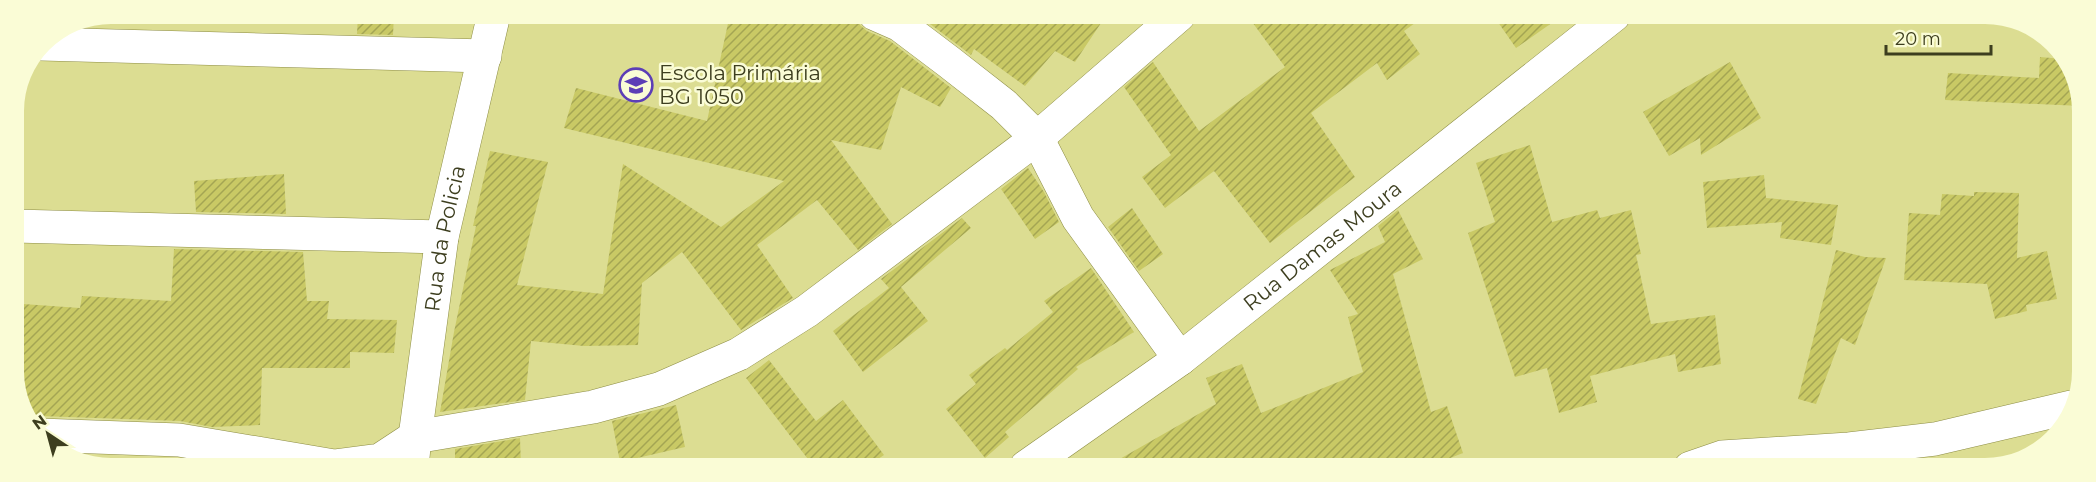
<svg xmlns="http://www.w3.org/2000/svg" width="2096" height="482" viewBox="0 0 2096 482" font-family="Montserrat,sans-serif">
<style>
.building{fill:url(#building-hatch)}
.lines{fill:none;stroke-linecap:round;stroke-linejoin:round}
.minor-casing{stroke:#8d8d44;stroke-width:34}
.minor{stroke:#fff;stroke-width:33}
.labels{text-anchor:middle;stroke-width:5;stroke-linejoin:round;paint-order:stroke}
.poi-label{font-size:21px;fill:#3d3e1f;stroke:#fafcd6;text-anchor:start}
.street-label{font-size:21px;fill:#3d3e1f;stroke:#fafcd6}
</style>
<defs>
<pattern id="building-hatch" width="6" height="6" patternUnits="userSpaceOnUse" patternTransform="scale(1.5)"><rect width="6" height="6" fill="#c9c965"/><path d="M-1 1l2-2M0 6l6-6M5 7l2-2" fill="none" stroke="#a4a553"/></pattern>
</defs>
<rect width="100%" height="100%" fill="#dcdd92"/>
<path class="building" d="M 358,14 L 394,14 L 393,35 L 357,34 Z
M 730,14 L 857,14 L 860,25 L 867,31 L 890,41 L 951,88 L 940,107 L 901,87 L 881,150 L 831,140 L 892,224 L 858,250 L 817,200 L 757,245 L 793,298 L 741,330 L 682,252 L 642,283 L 638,345 L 584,346 L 531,341 L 525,400 L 440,412 L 454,332 L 476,226 L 473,226 L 490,151 L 548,162 L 517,285 L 603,294 L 623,164 L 721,227 L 784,181 L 564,128 L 576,88 L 707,121 Z
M 917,14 L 1107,14 L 1075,62 L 1055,51 L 1025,86 L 974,49 L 971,55 Z
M 1247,15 L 1426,15 L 1404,31 L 1420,54 L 1387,80 L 1377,63 L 1311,113 L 1355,177 L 1270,243 L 1214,171 L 1165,208 L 1142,177 L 1171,155 L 1124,87 L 1153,62 L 1199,131 L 1285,67 Z
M 1493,15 L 1563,15 L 1516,48 Z
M 2040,57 L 2063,59 L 2081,91 L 2081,106 L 1945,100 L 1948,73 L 2039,78 Z
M 1730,62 L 1761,118 L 1701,155 L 1700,138 L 1669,156 L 1643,112 Z
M 1530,145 L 1552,222 L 1597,210 L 1600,218 L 1631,210 L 1641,254 L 1636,255 L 1651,324 L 1715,315 L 1721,364 L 1678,372 L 1675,354 L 1590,376 L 1597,402 L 1559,413 L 1547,368 L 1515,377 L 1468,233 L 1495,222 L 1476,163 Z
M 1028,168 L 1044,192 L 1059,222 L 1035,239 L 1001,189 Z
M 284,174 L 286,214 L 196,212 L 194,181 Z
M 1764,175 L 1766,198 L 1838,205 L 1831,245 L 1780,238 L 1782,222 L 1707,228 L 1703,182 Z
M 1974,192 L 2019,193 L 2017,258 L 2047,251 L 2057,299 L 2026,305 L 2027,311 L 1995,319 L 1987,284 L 1904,280 L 1909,213 L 1940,215 L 1942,194 L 1974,196 Z
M 1132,208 L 1163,254 L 1139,271 L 1108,227 Z
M 1398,210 L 1423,259 L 1393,274 L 1431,412 L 1447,406 L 1463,453 L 1425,468 L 1104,468 L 1216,404 L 1206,378 L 1242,364 L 1261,413 L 1363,372 L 1348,317 L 1358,314 L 1330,270 L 1385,242 L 1378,226 Z
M 962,218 L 971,228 L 901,287 L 928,321 L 863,372 L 833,331 L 889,288 L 881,279 Z
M 174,249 L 303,252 L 307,301 L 329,301 L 327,319 L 397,320 L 394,353 L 350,352 L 350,368 L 262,368 L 260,425 L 212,427 L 180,421 L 40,416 L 30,418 L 15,391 L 15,325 L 21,324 L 23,304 L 80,308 L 82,296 L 171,301 Z
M 1836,250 L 1865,257 L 1886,258 L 1855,345 L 1841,338 L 1816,404 L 1798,399 Z
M 1091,268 L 1134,332 L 1076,367 L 1078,369 L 1005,432 L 1009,437 L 985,458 L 946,409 L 976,384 L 969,375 L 1005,348 L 1007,350 L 1053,312 L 1044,301 Z
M 769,360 L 816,421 L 843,400 L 884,455 L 866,467 L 814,467 L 746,378 Z
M 676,405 L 685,447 L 620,462 L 612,421 Z
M 520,438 L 521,467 L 466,467 L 466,461 L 455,462 L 455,449 Z"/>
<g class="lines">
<g class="minor-casing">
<g id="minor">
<path d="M 875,14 L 900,25 L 949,62 L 1004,105 L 1037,138 L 1078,218 L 1180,359"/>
<path d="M 41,44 L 485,56"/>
<path d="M 14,226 L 442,237"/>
<path d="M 39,435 L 179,440 L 334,466 L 380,460 L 415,437 L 593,407 L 659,389 L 739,354 L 807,311 L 1037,138 L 1179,15"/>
<path id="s1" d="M 412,467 L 415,437 L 442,237 L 494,14"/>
<path id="s2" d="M 1026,467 L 1180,359 L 1614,15"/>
<path d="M 1690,468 L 1722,457 L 1849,449 L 1935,439 L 2071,407"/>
</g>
</g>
<use href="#minor" class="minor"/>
</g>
<defs>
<g id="school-ring" transform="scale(1.725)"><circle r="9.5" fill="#fafcd6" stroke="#5c3eb6" stroke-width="1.5"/><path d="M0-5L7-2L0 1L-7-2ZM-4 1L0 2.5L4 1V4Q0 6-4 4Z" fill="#5c3eb6"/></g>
</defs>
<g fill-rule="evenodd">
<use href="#school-ring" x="636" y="85"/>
</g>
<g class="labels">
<g class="poi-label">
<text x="659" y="80">Escola Primária<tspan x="659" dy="24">BG 1050</tspan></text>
</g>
<g class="street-label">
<text dy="7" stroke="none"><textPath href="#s1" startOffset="231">Rua da Policia</textPath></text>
<text dy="7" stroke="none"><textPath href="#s2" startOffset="370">Rua Damas Moura</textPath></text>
</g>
</g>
<path d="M0 0H2096V482H0ZM111 24H1985A87 87 0 0 1 2072 111V371A87 87 0 0 1 1985 458H111A87 87 0 0 1 24 371V111A87 87 0 0 1 111 24Z" fill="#fafcd6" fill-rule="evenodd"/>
<g transform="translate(48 434) rotate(324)" stroke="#fafcd6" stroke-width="4.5" paint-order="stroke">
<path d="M0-4.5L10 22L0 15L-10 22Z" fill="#3d3e1f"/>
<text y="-9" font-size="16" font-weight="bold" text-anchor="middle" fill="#3d3e1f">N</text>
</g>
<path d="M1886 45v9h105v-9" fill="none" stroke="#3d3e1f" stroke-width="3"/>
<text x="1895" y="45" font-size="18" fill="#3d3e1f" stroke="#fafcd6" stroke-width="4.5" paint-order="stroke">20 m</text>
</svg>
